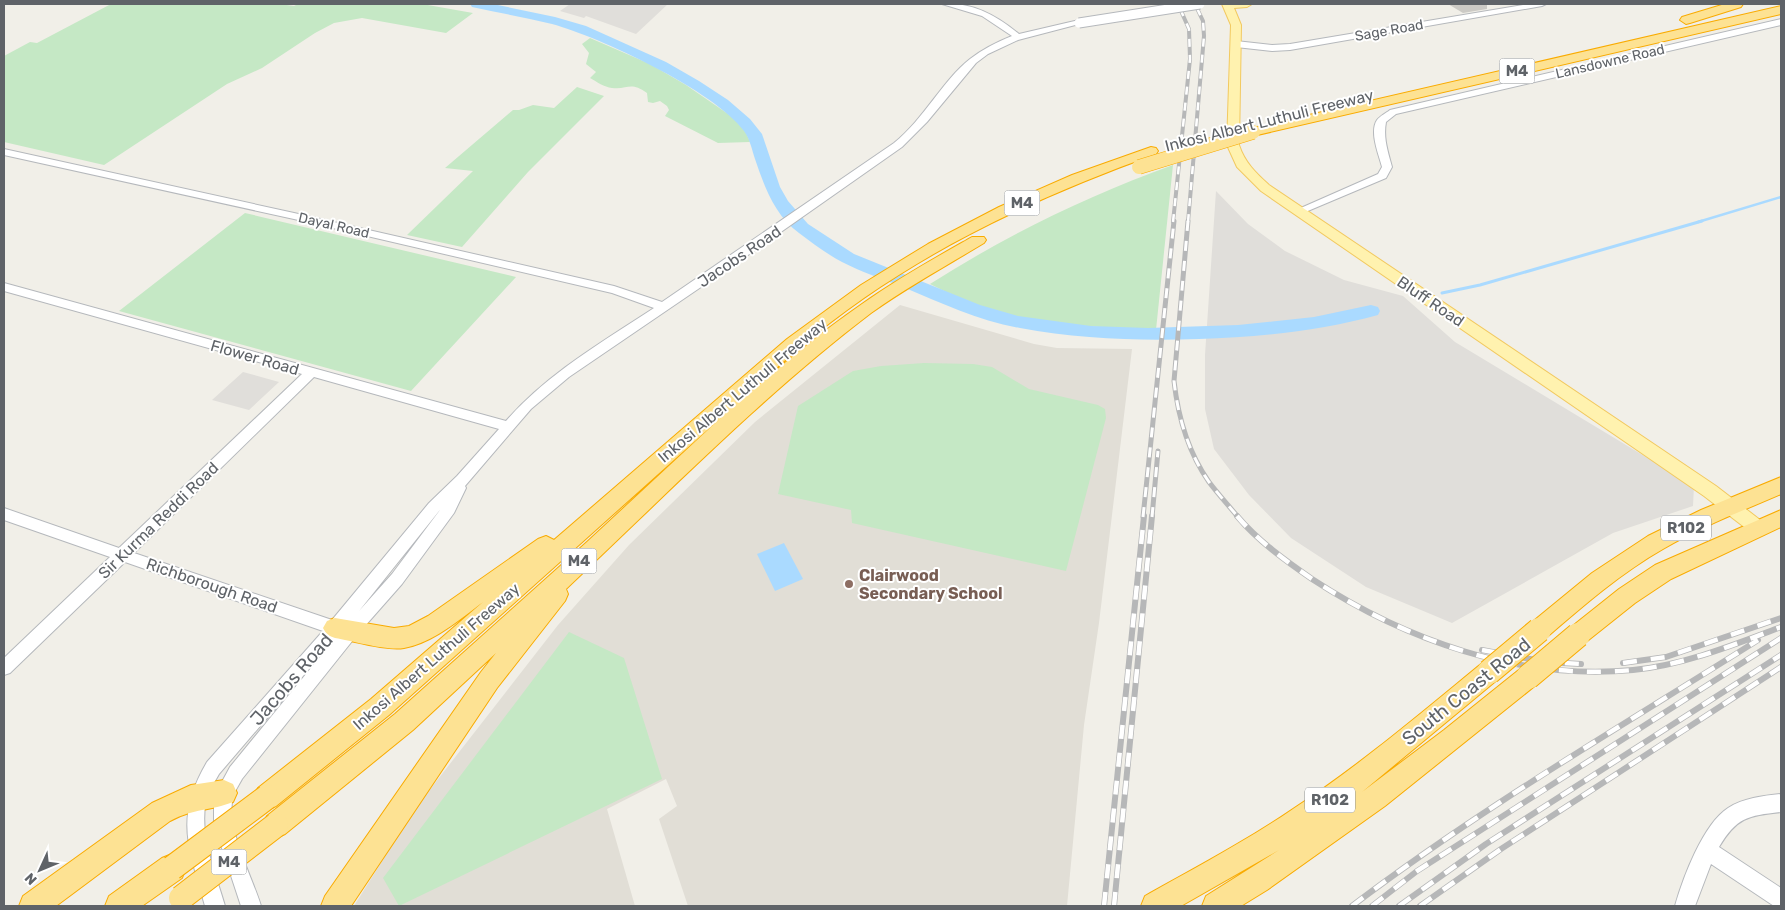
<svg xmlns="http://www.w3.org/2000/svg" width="1785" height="910" viewBox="0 0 1785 910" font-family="Rubik,sans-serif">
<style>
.industrial{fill:#e0deda}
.education{fill:#e1ded6}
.green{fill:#c5e8c5}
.water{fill:#aadaff}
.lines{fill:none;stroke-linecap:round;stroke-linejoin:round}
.stream-far1{stroke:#aadaff;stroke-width:2.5}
.stream{stroke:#aadaff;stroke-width:3}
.river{fill:#aadaff;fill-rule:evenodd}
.building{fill:#cccac5}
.minor-casing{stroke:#b5b8bc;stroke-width:2}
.major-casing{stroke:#f2c960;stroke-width:2}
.highway-casing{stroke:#f9ab00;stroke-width:2}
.minor{fill:#fff;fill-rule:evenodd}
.major{fill:#fff2af;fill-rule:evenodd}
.highway{fill:#fde293;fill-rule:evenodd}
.rail-far2-casing{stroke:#b6b7b8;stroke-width:4}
.rail-far1-casing{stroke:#b6b7b8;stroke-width:5}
.rail-casing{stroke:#b6b7b8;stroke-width:6}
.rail-far2{stroke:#fff;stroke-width:2.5;stroke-dasharray:8;stroke-linecap:butt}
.rail-far1{stroke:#fff;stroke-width:3;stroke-dasharray:10;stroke-linecap:butt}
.rail{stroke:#fff;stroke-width:4.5;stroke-dasharray:14;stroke-linecap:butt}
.minor-bridge-casing{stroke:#b5b8bc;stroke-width:11;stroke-linecap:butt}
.highway-bridge-far1-casing{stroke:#f9ab00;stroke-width:15;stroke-linecap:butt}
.highway-bridge-casing{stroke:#f9ab00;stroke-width:26;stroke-linecap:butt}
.minor-bridge{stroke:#fff;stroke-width:9}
.highway-bridge-far1{stroke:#fde293;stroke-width:14}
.highway-bridge{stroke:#fde293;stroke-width:24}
.education-dot{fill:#8d6e63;stroke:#fff;stroke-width:2}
.labels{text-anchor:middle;stroke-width:4;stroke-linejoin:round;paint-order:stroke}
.far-street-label{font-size:14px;fill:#5f6368;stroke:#fff}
.shield{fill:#fff;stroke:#8f9295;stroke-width:1}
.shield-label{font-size:15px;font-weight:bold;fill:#5f6368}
.street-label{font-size:16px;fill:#5f6368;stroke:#fff}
.education-label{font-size:16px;font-weight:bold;fill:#785e54;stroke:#fff;text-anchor:start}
.near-street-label{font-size:19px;fill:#5f6368;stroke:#fff}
</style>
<rect width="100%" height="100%" fill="#f1efe8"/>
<path class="industrial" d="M 570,4 L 668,4 L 636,34 L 586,16 L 584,18 L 560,11 Z
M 1216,191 L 1248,224 L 1285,251 L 1344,280 L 1403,296 L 1455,342 L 1694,486 L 1693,506 L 1613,533 L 1452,623 L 1366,587 L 1291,538 L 1249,495 L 1214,449 L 1205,409 L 1205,355 Z
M 243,372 L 279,382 L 249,410 L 212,400 Z"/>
<path class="education" d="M 900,305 L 1034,344 L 1057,348 L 1132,349 L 1099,623 L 1084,725 L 1067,906 L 688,906 L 659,819 L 677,806 L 666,779 L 607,809 L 635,906 L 354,906 L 414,810 L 558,625 L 629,545 L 755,422 Z"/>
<path class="green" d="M 111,4 L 279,4 L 294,6 L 298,4 L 422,4 L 473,13 L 446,33 L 362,18 L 334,23 L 315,33 L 262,68 L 227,84 L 104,165 L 4,142 L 4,56 L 30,42 L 37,43 Z
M 590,38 L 650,64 L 686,85 L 734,118 L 745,130 L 750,142 L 718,143 L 665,116 L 669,110 L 667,106 L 660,101 L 653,103 L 648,102 L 647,93 C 630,81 628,90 612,88 C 604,87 597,82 590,78 L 596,72 L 586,64 L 589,53 L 582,44 Z
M 577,87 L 604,96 L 528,172 L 462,247 L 407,235 L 473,171 L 445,168 L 513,110 L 519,110 L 533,105 L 554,108 Z
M 1173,165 L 1156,330 C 1098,327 1034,325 979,306 C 962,300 946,292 930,284 C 1007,235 1087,196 1173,165 Z
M 245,213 L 516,277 L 411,391 L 119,311 Z
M 924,363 L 973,364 L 992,367 L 1029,389 L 1098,405 L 1105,409 L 1106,418 L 1066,571 L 852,523 L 851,510 L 778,494 L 798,406 L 853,371 L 881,366 Z
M 569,632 L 624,658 L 662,779 L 399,906 L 383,878 Z"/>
<path class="water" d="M 784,543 L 803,579 L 775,591 L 757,554 Z"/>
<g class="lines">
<path class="stream-far1" d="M 1698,222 L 1781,197"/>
<path class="stream" d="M 1442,293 L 1480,285 L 1702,221"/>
<path class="river" d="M 470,4 L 493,4 L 555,17 L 586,26 L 666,62 L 699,81 L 728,100 L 750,119 L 762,134 L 780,187 L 788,201 L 808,224 L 854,254 L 980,305 L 1018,316 L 1091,326 L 1148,328 L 1238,325 L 1314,317 L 1371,305 L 1378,307 L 1380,311 L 1378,315 C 1320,331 1259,337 1199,339 C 1139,341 1079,339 1020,328 C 979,321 941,303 903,287 C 883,279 861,272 842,262 C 827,254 812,243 799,233 C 775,216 764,186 755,159 C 752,150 750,139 744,131 C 715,91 600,37 552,24 C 525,17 498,13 472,7 Z"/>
</g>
<path class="building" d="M 1448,4 L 1487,4 L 1487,9 L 1463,13 Z"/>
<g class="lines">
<g class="minor-casing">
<path id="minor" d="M 942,4 C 972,2 996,15 1019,34 L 1079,20 L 1083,23 L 1018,40 L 988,54 L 976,63 L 927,122 L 902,147 L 748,255 L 569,377 L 531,409 L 465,486 L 466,488 L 454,513 L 402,584 L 357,635 L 242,779 C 239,785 235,790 233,797 C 225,827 252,876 261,906 L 241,906 L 214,824 L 214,802 L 217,791 L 230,767 L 333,641 L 219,774 C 216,780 212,785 209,791 C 195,827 215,871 225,906 L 205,906 C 189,848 174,818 207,762 L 323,631 L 125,562 L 10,673 L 4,675 L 4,658 L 110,557 L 4,520 L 4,508 L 119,548 L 302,374 L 4,291 L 4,283 L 506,421 C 547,374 602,342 654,308 L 612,293 L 294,219 L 4,155 L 4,149 L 294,213 L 614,286 L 662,302 L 894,143 C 925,118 942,81 970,59 C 983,49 997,42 1012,36 L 982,16 ZM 314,377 L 499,429 L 457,476 L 429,503 L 332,620 L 134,553 ZM 440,510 L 392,574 L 359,611 L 439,511 Z
M 1529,4 L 1546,4 L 1542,6 L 1290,50 L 1272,51 L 1236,47 L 1232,44 L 1236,41 L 1272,45 L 1290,44 Z
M 1781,19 L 1781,25 L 1396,114 L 1386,122 C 1383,138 1388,152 1392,167 L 1386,178 L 1303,213 L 1299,214 L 1294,211 L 1378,174 L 1382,167 C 1379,155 1369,132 1377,120 C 1380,116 1386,113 1390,110 Z
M 1781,794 L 1781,812 C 1748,816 1737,817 1719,847 L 1781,888 L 1781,906 L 1774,906 L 1711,864 L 1695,906 L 1675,906 C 1683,878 1703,824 1728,808 C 1744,798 1763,796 1781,794 Z"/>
</g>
<g class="major-casing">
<path id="major" d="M 1222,4 L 1252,4 L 1247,7 L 1234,8 L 1241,25 L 1239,145 C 1245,163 1256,173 1269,185 L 1716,486 L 1764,523 L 1767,528 L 1764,533 L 1758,535 L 1752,533 L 1704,496 L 1261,191 L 1237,167 L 1227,145 L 1231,25 Z"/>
</g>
<g class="highway-casing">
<path id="highway" d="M 1725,4 L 1743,4 L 1741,7 L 1690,23 L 1686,24 L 1680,20 L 1682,17 Z
M 1781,6 L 1781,14 L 1253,136 L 1248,135 L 1246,132 L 1248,129 L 1253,128 Z
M 1151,147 L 1156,148 L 1158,151 L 1156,154 C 1028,200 903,259 799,348 C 777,367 755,387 734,406 C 775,371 817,335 862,304 C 897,279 935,258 972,237 L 984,237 L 986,240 L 984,243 C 946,266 907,287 871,313 C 762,396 666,495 566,589 L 568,594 L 565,601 L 497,688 L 351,906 L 321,906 L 325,896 L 481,672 L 496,653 L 413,730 L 285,834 L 276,838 L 267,834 L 263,825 L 267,816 L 395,714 L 587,542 L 724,415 L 389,715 L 276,806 L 267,810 L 258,806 L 254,797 L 258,788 L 371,699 L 483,602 C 460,619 433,643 404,648 C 387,651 353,641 335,638 L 327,635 L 323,628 L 327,621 L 335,618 L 394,628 L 409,626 L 428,616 L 538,539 L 546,536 L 554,540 L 787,339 L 861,285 L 928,244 L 999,207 L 1072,175 Z
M 1781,477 L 1781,494 C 1742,511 1700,527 1663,549 C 1621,573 1584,605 1547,637 L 1539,640 L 1531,637 L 1527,630 L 1531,623 L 1592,573 L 1648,536 L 1701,510 Z
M 1781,510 L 1781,527 L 1671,579 L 1635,603 L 1586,642 L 1578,645 L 1570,642 L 1566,635 L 1570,628 L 1619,589 L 1655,565 Z
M 1489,661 L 1497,664 L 1501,672 L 1497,680 L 1362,792 L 1444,730 L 1520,669 L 1528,666 L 1536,669 L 1540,677 L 1536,685 L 1385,806 L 1267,890 L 1241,906 L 1202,906 L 1206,896 L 1279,850 L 1181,906 L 1141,906 L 1145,896 C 1195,868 1246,841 1293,809 C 1359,766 1420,714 1481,664 Z
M 224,780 L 233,784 L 237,793 L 233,802 C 211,811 194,808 170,821 L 56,906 L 19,906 L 23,896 L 152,803 L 191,785 Z
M 172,854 L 182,858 L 186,868 L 182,878 L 142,906 L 105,906 L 109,896 L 162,858 Z"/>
</g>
<use href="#minor" class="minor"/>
<use href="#major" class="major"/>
<use href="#highway" class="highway"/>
<g class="rail-far2-casing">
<path id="rail-far2" d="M 1173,222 L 1190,59 L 1189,29 L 1178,4
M 1188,222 L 1204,36 L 1203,21 L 1195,4"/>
</g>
<g class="rail-far1-casing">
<path id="rail-far1" d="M 1188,221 L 1174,381 C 1178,417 1188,452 1209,482 C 1218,494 1229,506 1238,517
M 1143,517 L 1174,221
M 1152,517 L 1158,451"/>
</g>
<g class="rail-casing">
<path id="rail" d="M 1237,516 C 1258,541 1286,561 1312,579 C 1405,640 1520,681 1633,670 C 1684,665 1733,645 1781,627
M 1482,650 L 1546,662 L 1581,664
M 1623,663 L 1666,657 L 1781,618
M 1104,906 L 1144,516
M 1114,906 L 1152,516
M 1352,906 C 1481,808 1622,726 1758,640
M 1372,906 L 1417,871 L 1781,638
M 1399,906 L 1486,844 L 1781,655
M 1420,906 L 1501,849 L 1781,667"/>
</g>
<use href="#rail-far2" class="rail-far2"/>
<use href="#rail-far1" class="rail-far1"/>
<use href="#rail" class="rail"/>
<g class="minor-bridge-casing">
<path id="minor-bridge" d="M 1079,23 L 1200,4"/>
</g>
<g class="highway-bridge-far1-casing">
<path id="highway-bridge-far1" d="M 1139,167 L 1253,132"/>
</g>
<g class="highway-bridge-casing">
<path id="highway-bridge" d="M 1489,672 L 1539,630
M 1528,677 L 1578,635
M 172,868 L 267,797
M 181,898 L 276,825"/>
</g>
<use href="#minor-bridge" class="minor-bridge"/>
<use href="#highway-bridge-far1" class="highway-bridge-far1"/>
<use href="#highway-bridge" class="highway-bridge"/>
</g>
<circle class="education-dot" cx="849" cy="584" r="5"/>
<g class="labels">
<g class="far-street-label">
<text transform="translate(1389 30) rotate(-10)" y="5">Sage Road</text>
<text transform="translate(1610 61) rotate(-13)" y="5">Lansdowne Road</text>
<text transform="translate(334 225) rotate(13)" y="5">Dayal Road</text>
</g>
<g class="shield">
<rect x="1499.5" y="58.5" width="35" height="25" rx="4"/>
<rect x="1004.5" y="190.5" width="35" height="25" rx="4"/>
<rect x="1661" y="515.5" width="50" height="25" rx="4"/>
<rect x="561.5" y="548.5" width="35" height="25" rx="4"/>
<rect x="1305" y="787.5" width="50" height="25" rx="4"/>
<rect x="211.5" y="849.5" width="35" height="25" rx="4"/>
</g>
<g class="shield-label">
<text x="1517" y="76">M4</text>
<text x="1022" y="208">M4</text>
<text x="1686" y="533">R102</text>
<text x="579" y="566">M4</text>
<text x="1330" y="805">R102</text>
<text x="229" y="867">M4</text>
</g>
<g class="street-label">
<text transform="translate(1269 120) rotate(-14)" y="6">Inkosi Albert Luthuli Freeway</text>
<text transform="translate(739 256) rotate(-34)" y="6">Jacobs Road</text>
<text transform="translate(1431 301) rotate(34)" y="6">Bluff Road</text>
<text transform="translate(255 357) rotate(16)" y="6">Flower Road</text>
<text transform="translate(742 390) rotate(-40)" y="6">Inkosi Albert Luthuli Freeway</text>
<text transform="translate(158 520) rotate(-44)" y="6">Sir Kurma Reddi Road</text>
<text transform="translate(212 585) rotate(19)" y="6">Richborough Road</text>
<text transform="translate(436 656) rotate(-41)" y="6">Inkosi Albert Luthuli Freeway</text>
</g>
<g class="education-label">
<text x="859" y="581">Clairwood<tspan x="859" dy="18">Secondary School</tspan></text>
</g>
<g class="near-street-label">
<text transform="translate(291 679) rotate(-49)" y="7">Jacobs Road</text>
<text transform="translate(1466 691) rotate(-39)" y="7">South Coast Road</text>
</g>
</g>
<rect width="1785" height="910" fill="none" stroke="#5f6368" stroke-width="10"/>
<g transform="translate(40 870) rotate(226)" stroke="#ffffff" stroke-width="4" paint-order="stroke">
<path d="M0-4L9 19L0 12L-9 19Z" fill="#5f6368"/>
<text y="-8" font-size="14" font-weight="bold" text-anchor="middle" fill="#5f6368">N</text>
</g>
</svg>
